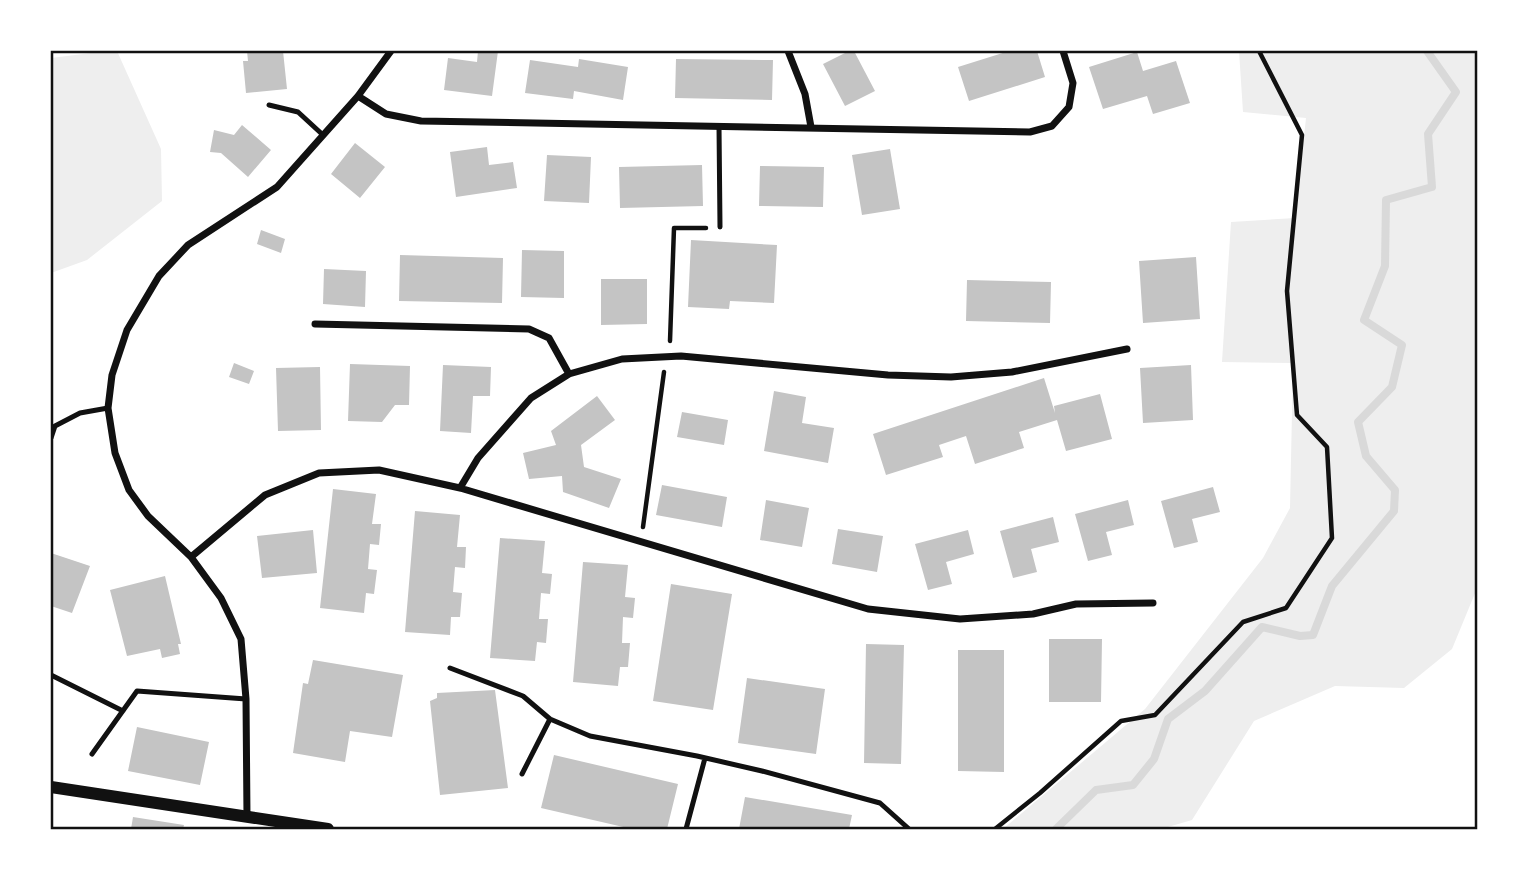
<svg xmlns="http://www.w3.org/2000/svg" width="1529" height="880" viewBox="0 0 1529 880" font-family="Roboto,sans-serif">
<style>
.green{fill:#eee}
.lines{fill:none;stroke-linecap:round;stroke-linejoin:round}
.stream{stroke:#d9d9d9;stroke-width:8}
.building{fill:#c4c4c4}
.path{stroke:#111;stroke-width:4.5}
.service{stroke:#111;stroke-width:5}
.minor{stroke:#111;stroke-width:7}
.tertiary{stroke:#111;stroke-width:12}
.neatline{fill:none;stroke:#111;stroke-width:2.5}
</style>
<rect width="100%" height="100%" fill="#fff"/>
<path class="green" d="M 107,51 L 117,51 L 161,149 L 162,201 L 87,260 L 51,273 L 51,58 Z
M 1239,51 L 1478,51 L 1478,586 L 1452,649 L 1404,688 L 1335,686 L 1254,721 L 1192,820 L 1161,829 L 1003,829 L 1145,709 L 1263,558 L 1290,508 L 1293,363 L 1222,362 L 1231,222 L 1295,218 L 1306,118 L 1243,112 Z"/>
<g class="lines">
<path class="stream" d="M 1056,829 L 1096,790 L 1133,785 L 1154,759 L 1168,719 L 1205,691 L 1262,627 L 1300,636 L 1313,635 L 1332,586 L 1394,511 L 1395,490 L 1366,456 L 1358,422 L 1392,387 L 1402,345 L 1364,320 L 1385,266 L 1386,200 L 1432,187 L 1428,134 L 1456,92 L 1427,51"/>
</g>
<path class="building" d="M 247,51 L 283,51 L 287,89 L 246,93 L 243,61 L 248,61 Z
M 478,51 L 498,51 L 492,96 L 444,90 L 448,58 L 477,62 Z
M 849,51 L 854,51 L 875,91 L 845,106 L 823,64 Z
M 1009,51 L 1037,51 L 1045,77 L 969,101 L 958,67 Z
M 1137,52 L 1143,71 L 1176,61 L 1190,103 L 1153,114 L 1147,96 L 1103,109 L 1089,67 Z
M 579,59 L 628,67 L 623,100 L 574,91 L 573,99 L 525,93 L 530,60 L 578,67 Z
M 676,59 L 773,60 L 772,100 L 675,98 Z
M 242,125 L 271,150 L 248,177 L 221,153 L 210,152 L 214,130 L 234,135 Z
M 355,143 L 385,167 L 360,198 L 331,174 Z
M 487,147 L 489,165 L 513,162 L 517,188 L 456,197 L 450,152 Z
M 890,149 L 900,209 L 862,215 L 852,155 Z
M 547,155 L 591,157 L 589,203 L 544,201 Z
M 702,165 L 703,206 L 620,208 L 619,167 Z
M 760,166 L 824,167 L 823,207 L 759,206 Z
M 261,230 L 285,239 L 281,253 L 257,244 Z
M 691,240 L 777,245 L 774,303 L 730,301 L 729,309 L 688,307 Z
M 522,250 L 564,251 L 564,298 L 521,297 Z
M 400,255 L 503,258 L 502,303 L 399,301 Z
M 1196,257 L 1200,319 L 1143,323 L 1139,261 Z
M 324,269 L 366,271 L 365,307 L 323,304 Z
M 601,279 L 647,279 L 647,324 L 601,325 Z
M 967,280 L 1051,282 L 1050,323 L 966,321 Z
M 234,363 L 254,371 L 249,384 L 229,377 Z
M 350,364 L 410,366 L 409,405 L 395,405 L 382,422 L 348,421 Z
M 443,365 L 491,367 L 490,396 L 473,396 L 471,433 L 440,431 Z
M 1191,365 L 1193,420 L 1143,423 L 1140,368 Z
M 320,367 L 321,430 L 278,431 L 276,368 Z
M 1044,378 L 1055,413 L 1054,406 L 1100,394 L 1112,439 L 1066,451 L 1057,420 L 1019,432 L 1024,448 L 975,464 L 966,436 L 939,445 L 943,457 L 886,475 L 873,434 Z
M 774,391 L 806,397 L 802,423 L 834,428 L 828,463 L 764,451 Z
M 597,396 L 615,420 L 581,445 L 584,467 L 621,479 L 609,508 L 563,492 L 562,476 L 529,479 L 523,453 L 556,445 L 551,431 Z
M 682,412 L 728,420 L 724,445 L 677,437 Z
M 662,485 L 727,497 L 722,527 L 656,515 Z
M 1213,487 L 1220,512 L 1192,519 L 1198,542 L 1174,548 L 1161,501 Z
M 333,489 L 376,494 L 372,524 L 381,524 L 379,545 L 370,544 L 368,569 L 377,570 L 374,594 L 366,593 L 364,613 L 320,608 Z
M 766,500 L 809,508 L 802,547 L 760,540 Z
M 1128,500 L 1134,525 L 1106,532 L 1112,555 L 1088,561 L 1075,514 Z
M 415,511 L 460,515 L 457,547 L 466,547 L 465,568 L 455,567 L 453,592 L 462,593 L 460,617 L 451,617 L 450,635 L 405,632 Z
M 1053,517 L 1059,542 L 1031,549 L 1037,572 L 1013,578 L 1000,531 Z
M 838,529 L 883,536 L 877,572 L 832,564 Z
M 313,530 L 317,573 L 262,578 L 257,536 Z
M 968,530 L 974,554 L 946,562 L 952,584 L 928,590 L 915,544 Z
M 500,538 L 545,541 L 542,573 L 552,574 L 550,594 L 541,593 L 539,619 L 548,619 L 546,643 L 537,642 L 535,661 L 490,658 Z
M 51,553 L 90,566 L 72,613 L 51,606 Z
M 583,562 L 628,565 L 625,597 L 635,598 L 633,618 L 623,617 L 622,643 L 630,643 L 628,667 L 620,667 L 618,686 L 573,682 Z
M 165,576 L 181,644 L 178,644 L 180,654 L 162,658 L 160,649 L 127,656 L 110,590 Z
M 671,584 L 732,594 L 713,710 L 653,701 Z
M 1049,639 L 1102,639 L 1101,702 L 1049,702 Z
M 866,644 L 904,645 L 901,764 L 864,763 Z
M 958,650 L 1004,650 L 1004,772 L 958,771 Z
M 313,660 L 403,675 L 392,737 L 350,731 L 345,762 L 293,753 L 303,683 L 308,684 Z
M 747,678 L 825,689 L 816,754 L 738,743 Z
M 495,690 L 508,788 L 440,795 L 430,701 L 437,698 L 437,693 Z
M 137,727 L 209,742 L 200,785 L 128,771 Z
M 554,755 L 678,784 L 667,829 L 632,829 L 541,808 Z
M 745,797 L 852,815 L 849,829 L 739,829 Z
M 133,817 L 184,825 L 183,829 L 131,829 Z"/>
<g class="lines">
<path class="path" d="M 670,341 L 674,228 L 706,228
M 643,527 L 664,372
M 995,829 L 1040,793 L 1121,721 L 1155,715 L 1243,622 L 1286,608 L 1332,538 L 1327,447 L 1297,415 L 1287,291 L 1302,135 L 1259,51"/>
<path class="service" d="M 269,105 L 298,112 L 323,135
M 719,126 L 720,227
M 51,438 L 55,426 L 80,413 L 108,408
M 450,668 L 523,696 L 550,719
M 51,675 L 123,711
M 92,754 L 137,691 L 246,699
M 522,774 L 550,719 L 590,736 L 697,756 L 762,771 L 880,803 L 909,829
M 686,829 L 705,758"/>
<path class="minor" d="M 788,51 L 805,94 L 811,127
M 358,96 L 386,114 L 421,121 L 1030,132 L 1052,126 L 1069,107 L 1073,83 L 1063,51
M 315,324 L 529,329 L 549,338 L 569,374
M 460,488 L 478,458 L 531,398 L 569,374 L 622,359 L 681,356 L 888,375 L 951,377 L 1012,372 L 1127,349
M 191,557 L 265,495 L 319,473 L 379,470 L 460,488 L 868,609 L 960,619 L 1033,614 L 1076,604 L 1153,603
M 247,816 L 246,699 L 241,639 L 221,598 L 191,557 L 148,516 L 129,490 L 115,453 L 108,408 L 112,375 L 127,330 L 159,276 L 188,245 L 277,187 L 358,96 L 391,51"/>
<path class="tertiary" d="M 51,787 L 328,829"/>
</g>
<rect width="1529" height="880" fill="none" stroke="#ffffff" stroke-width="105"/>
<rect x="52" y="52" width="1424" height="776" class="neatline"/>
</svg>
